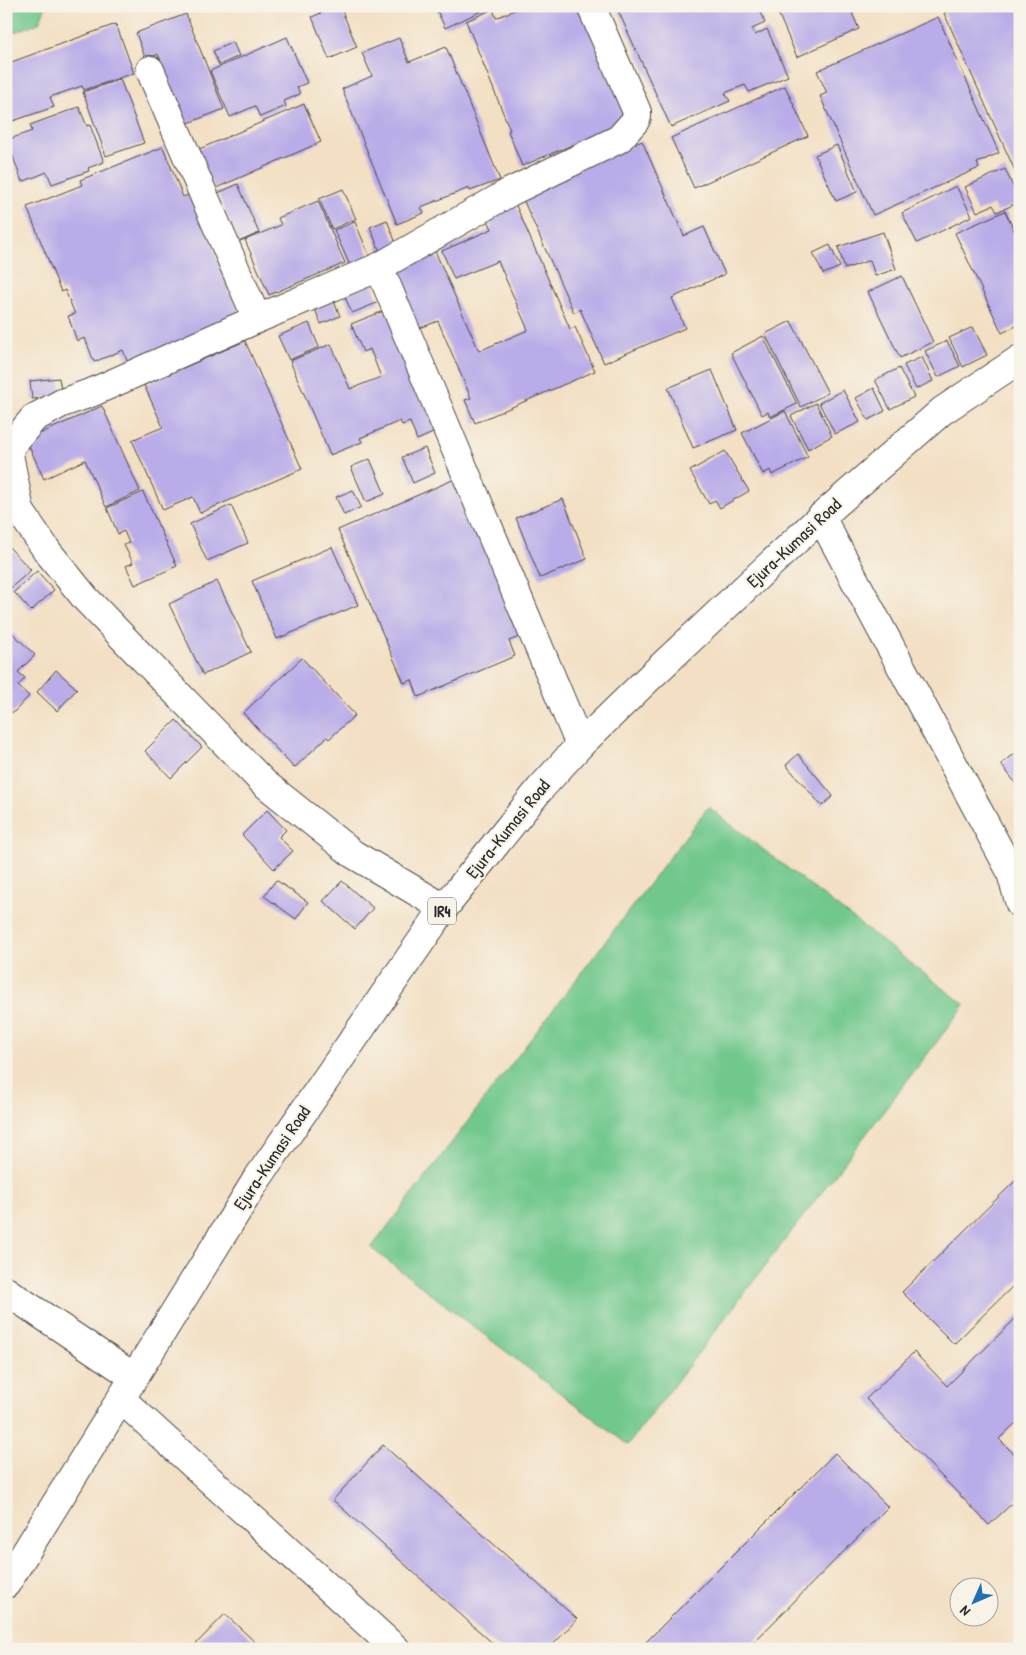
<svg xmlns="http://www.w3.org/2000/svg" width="1026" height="1655" viewBox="0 0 1026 1655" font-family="'Patrick Hand',sans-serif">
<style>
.green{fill:#71c88d;stroke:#4e7a5c}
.building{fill:#b9ace8}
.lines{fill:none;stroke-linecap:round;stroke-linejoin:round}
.street-casing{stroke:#494642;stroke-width:30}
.primary-casing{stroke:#494642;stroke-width:30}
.street{stroke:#fff;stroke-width:28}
.primary{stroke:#fff;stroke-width:28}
.labels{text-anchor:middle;stroke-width:4;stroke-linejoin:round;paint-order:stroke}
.shield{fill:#f7f3e8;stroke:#686764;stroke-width:1}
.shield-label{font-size:16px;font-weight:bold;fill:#2b2b2b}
.street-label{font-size:18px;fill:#2b2b2b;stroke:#f7f3e8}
</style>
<rect width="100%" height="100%" fill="#f7f3e8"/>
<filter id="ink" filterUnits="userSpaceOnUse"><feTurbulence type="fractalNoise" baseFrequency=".02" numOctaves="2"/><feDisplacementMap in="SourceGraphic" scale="10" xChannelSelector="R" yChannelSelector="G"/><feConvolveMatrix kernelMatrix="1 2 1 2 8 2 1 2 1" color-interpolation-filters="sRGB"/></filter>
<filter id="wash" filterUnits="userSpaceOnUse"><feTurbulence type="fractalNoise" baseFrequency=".0096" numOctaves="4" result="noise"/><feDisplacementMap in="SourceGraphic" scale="20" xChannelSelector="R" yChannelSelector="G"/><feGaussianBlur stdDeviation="1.12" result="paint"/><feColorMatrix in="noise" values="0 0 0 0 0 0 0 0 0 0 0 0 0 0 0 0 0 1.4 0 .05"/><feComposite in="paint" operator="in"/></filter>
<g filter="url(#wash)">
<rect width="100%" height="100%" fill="#f3e0c4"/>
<path class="green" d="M 6,6 L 46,6 L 39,23 L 6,35 Z
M 708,807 L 965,1005 L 628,1445 L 371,1248 Z"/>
<g id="blocks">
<path class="building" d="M 336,6 L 340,6 L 357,47 L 329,59 L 312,17 Z
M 435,6 L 492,6 L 445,28 Z
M 524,6 L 580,6 L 629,121 L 522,166 L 508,131 L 510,130 L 466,21 L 493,9 L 496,18 Z
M 616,6 L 757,6 L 765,23 L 752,29 L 755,35 L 767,29 L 788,76 L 749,92 L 745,85 L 725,93 L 730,101 L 671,127 Z
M 775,6 L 868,6 L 852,13 L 859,29 L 797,57 Z
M 958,6 L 1020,6 L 1020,172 L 1016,173 L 944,13 Z
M 186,14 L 224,109 L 186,124 L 158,54 L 146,60 L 136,33 Z
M 938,17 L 999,153 L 977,163 L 979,168 L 873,215 L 820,96 L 827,93 L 817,71 Z
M 116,24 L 134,73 L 84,90 L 82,86 L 50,97 L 54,107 L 10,122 L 6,114 L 6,64 Z
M 287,37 L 307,83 L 297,87 L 300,94 L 284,101 L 286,106 L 260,117 L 255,106 L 230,117 L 210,71 Z
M 399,38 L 409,62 L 446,47 L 500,180 L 470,191 L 469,188 L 421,207 L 424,213 L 397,224 L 342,89 L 372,76 L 362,53 Z
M 233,42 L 239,56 L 219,65 L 213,51 Z
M 120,79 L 144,143 L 106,156 L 83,92 Z
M 785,86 L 808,136 L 694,188 L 671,138 Z
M 304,104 L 321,142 L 214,189 L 197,150 Z
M 79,107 L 87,126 L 90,125 L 104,162 L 88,168 L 89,171 L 52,184 L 47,172 L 22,182 L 7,140 L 32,131 L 30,125 Z
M 642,141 L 684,236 L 704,227 L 725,274 L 672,298 L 685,328 L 604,363 L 580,309 L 574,313 L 521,195 Z
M 837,145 L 857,192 L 836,201 L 815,155 Z
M 163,147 L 183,197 L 198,191 L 216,256 L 240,316 L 129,366 L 123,350 L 94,362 L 85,338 L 77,341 L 68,316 L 75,314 L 65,290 L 61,292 L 27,207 L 82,185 L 80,180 Z
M 1005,169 L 1020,202 L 997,212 L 993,205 L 977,212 L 965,187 Z
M 238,184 L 259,233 L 238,242 L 218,193 Z
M 956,186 L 972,216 L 917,243 L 902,213 Z
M 343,189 L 356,219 L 332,229 L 319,199 Z
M 318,201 L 345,263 L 269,295 L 245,240 L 281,225 L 278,218 Z
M 514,201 L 570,329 L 575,327 L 595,371 L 475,423 L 465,400 L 471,398 L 438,321 L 415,330 L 388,271 L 435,251 L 479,351 L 528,330 L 498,261 L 454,279 L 442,251 L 492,229 L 485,214 Z
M 1005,211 L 1020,243 L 1020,324 L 1002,333 L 955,233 Z
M 387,220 L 399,251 L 382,257 L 370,227 Z
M 355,222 L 372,262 L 352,270 L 334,230 Z
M 883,232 L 896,269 L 875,276 L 870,260 L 845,269 L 838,247 Z
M 830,245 L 840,267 L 823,274 L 813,253 Z
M 369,276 L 379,302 L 352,313 L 341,288 Z
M 902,276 L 933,342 L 900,358 L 868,292 Z
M 331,294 L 340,316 L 321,324 L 312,302 Z
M 391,308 L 442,429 L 417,440 L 410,422 L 402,425 L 400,421 L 360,438 L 362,442 L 330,455 L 290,361 L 331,344 L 350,389 L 381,377 L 370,349 L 363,352 L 351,324 Z
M 791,321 L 828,393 L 801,407 L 765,334 Z
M 309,323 L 319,347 L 289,360 L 278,336 Z
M 973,327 L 987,355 L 963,367 L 949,338 Z
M 763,336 L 797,404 L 770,417 L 768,412 L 762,415 L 731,353 Z
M 245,341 L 302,469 L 200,513 L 193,497 L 163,510 L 132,440 L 163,427 L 144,385 Z
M 947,341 L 960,366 L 938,377 L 925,351 Z
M 922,357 L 933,381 L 916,389 L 904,365 Z
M 899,368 L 914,397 L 890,409 L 875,380 Z
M 712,370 L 737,430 L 693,448 L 668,388 Z
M 59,378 L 62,396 L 32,399 L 30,381 Z
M 874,388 L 885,411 L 868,420 L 856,398 Z
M 843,390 L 860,422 L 835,434 L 819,403 Z
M 816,403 L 832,436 L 808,449 L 791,416 Z
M 102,406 L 140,491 L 106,507 L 85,460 L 44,479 L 26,440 Z
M 785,411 L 808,457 L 772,475 L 770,470 L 763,474 L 742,433 Z
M 425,448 L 435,473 L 413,483 L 402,457 Z
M 725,451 L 749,491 L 720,508 L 715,500 L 709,504 L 690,471 Z
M 370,459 L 385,494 L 366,502 L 351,467 Z
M 457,478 L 524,635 L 509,641 L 515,656 L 418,697 L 412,680 L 404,683 L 338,530 Z
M 353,490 L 361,507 L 344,515 L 336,497 Z
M 143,492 L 177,566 L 135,585 L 126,566 L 133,563 L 124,545 L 129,543 L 124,531 L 118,534 L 107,508 Z
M 563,499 L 587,559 L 540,578 L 516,518 Z
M 231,505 L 248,543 L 207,561 L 190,524 Z
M 6,544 L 31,570 L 6,592 Z
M 332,547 L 358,605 L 277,639 L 252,581 Z
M 37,571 L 54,590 L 31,611 L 14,592 Z
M 217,581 L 251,652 L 203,675 L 169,604 Z
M 6,627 L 35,655 L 18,672 L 25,678 L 18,686 L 29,696 L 13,713 L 6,707 Z
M 302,658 L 355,715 L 329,739 L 327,737 L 294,768 L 243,713 Z
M 56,670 L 77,689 L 57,711 L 37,692 Z
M 176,720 L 202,747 L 171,778 L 145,751 Z
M 1020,750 L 1020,789 L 1001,764 Z
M 798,754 L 833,796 L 822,806 L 786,765 Z
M 267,810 L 286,830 L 279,837 L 293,851 L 274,869 L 242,835 Z
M 276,880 L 308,902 L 296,919 L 264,896 Z
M 342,881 L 373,908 L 355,929 L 323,901 Z
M 1020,1176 L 1020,1279 L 954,1344 L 902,1292 Z
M 1020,1314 L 1020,1419 L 999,1439 L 1020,1460 L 1020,1496 L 989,1525 L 866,1399 L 914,1352 L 947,1386 Z
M 383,1445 L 577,1619 L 549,1649 L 499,1649 L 333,1500 Z
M 835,1453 L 888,1507 L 747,1649 L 639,1649 Z
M 225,1614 L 257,1644 L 253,1649 L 191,1649 Z"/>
</g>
</g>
<g filter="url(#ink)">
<use href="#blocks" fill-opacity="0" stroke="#494642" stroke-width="1"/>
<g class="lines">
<g class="street-casing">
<path id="street" d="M 150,70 L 257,319
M 379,267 L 580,745
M 821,517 L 1010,870 L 1020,904
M 444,908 L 353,854 L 264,783 L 136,651 L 86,599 L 48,552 L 20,511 L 8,449 L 34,418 L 62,403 L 93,392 L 257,319 L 379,267 L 510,192 L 619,139 L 635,121 L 637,117 L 637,112 L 591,6
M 6,1291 L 134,1377
M 121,1399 L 396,1649"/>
</g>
<g class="primary-casing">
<path id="primary" d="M 6,1584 L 255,1182 L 444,908 L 540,789 L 580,745 L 650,677 L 821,517 L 942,411 L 1020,359"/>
</g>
<use href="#street" class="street"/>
<use href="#primary" class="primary"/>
</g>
</g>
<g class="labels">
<rect class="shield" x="428" y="897.5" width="28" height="27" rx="4"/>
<g class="shield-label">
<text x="442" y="917">IR4</text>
</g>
<g class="street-label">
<text transform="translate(794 543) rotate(-43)" y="6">Ejura-Kumasi Road</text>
<text transform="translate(508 829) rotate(-51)" y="6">Ejura-Kumasi Road</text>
<text transform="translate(272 1158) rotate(-56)" y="6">Ejura-Kumasi Road</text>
</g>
</g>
<rect width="1026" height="1655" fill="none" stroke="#f7f3e8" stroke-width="25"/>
<g transform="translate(974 1602) rotate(225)"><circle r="24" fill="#f7f3e8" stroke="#a5a39c"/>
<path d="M0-4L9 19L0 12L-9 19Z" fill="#1f6fb2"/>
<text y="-8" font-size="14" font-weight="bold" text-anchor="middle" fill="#2b2b2b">N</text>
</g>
</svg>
